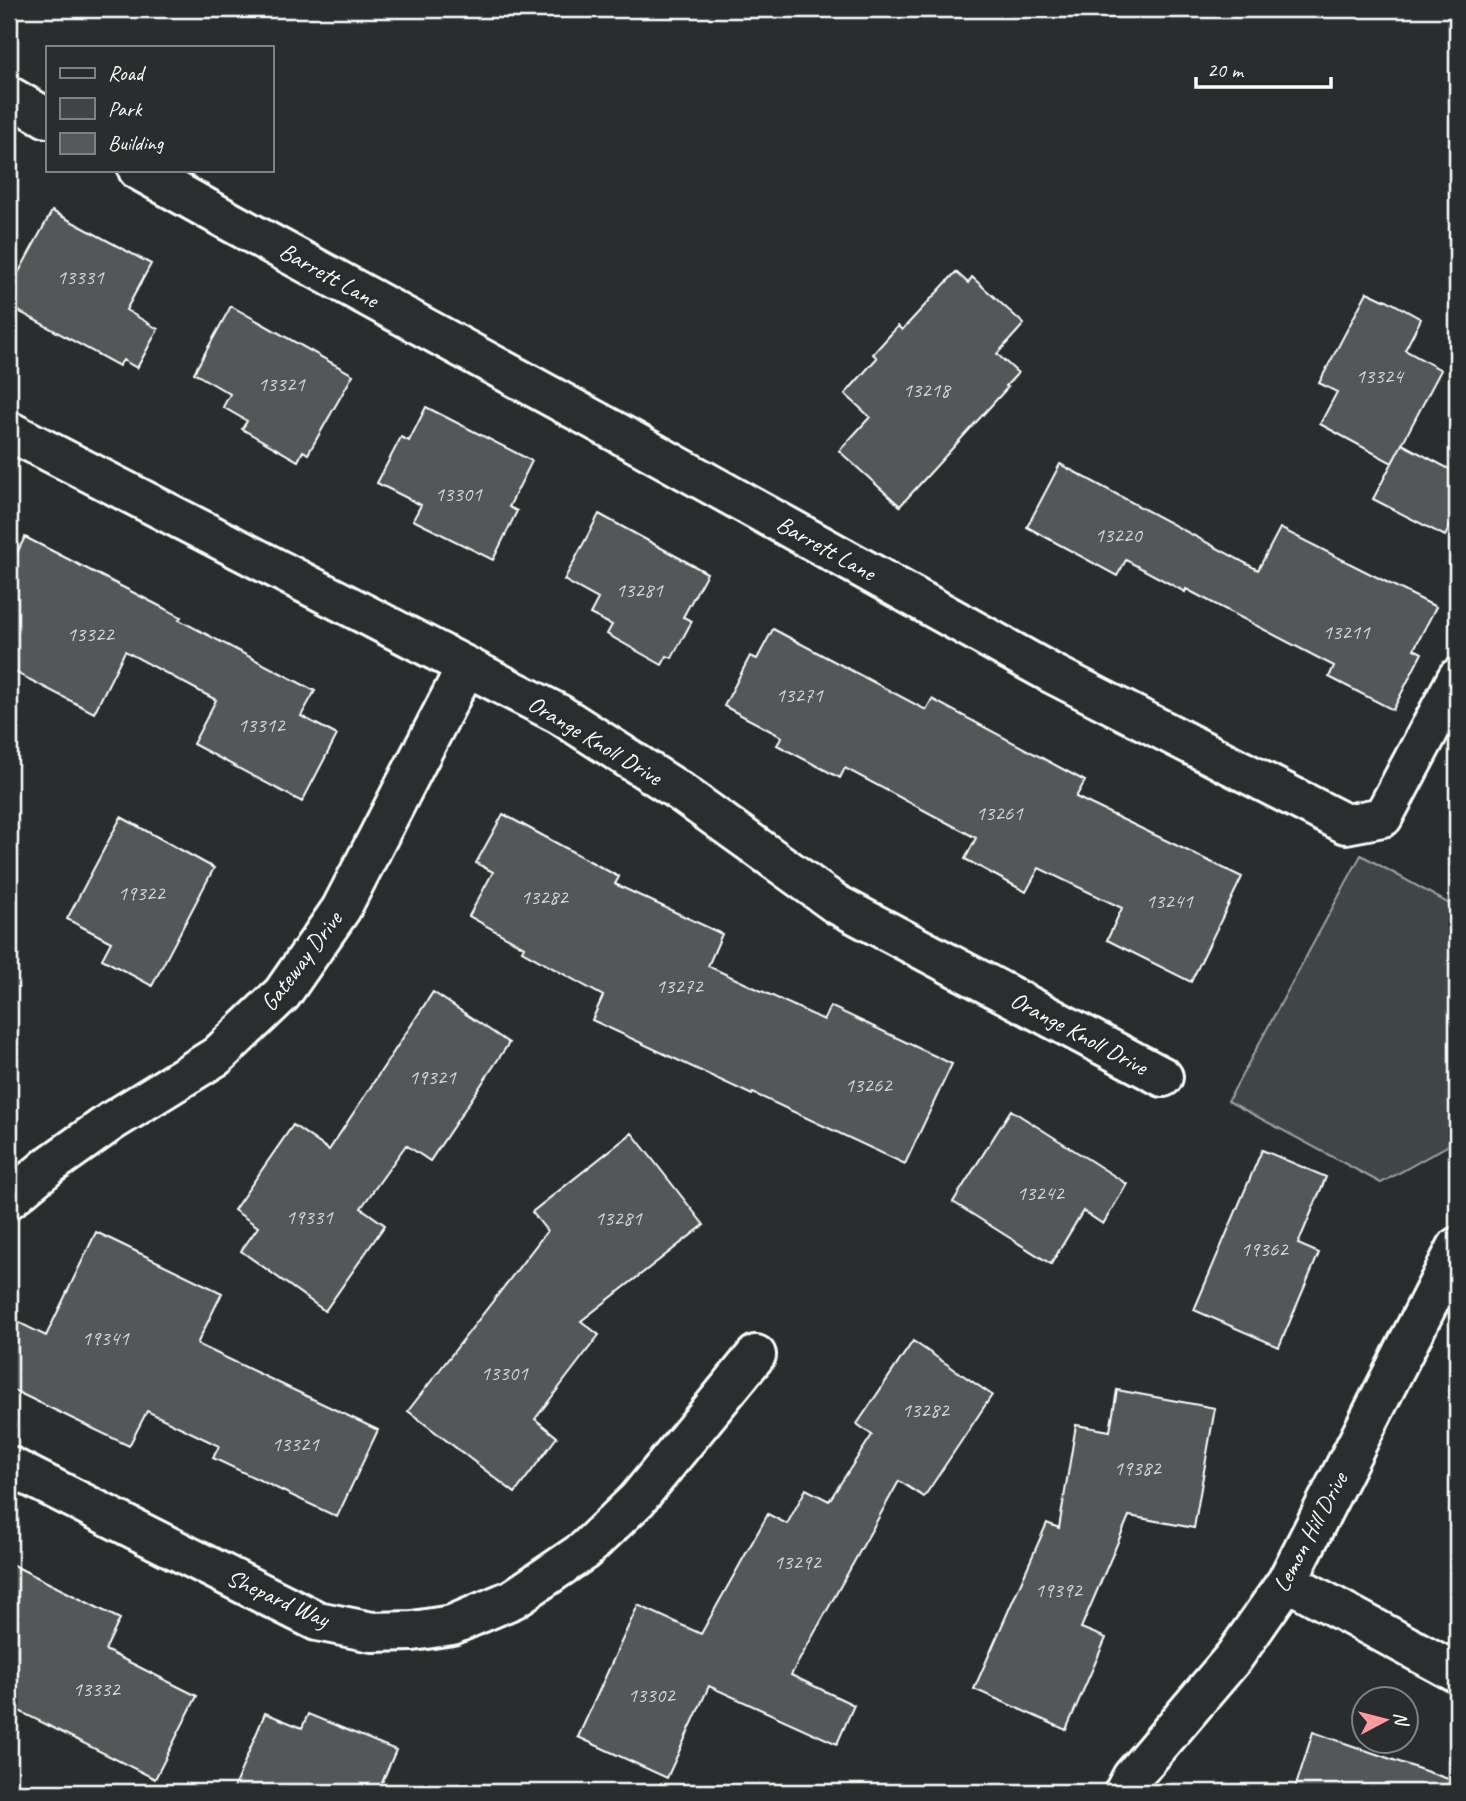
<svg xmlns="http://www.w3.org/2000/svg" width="1466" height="1801" viewBox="0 0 1466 1801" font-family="Caveat,sans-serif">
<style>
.green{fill:#414445;stroke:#a0a2a2;stroke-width:2}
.building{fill:#555758;stroke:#fff;stroke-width:2}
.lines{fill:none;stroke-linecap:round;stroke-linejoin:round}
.minor-casing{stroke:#fff;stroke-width:44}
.minor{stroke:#2a2d2e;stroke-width:38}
.labels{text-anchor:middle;stroke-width:6;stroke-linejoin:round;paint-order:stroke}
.number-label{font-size:21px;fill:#d4d5d5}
.street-label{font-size:24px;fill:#fff;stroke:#2a2d2e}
</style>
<rect width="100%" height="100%" fill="#2a2d2e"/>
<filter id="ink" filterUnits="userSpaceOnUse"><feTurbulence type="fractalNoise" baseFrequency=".0143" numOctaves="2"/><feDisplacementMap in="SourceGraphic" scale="14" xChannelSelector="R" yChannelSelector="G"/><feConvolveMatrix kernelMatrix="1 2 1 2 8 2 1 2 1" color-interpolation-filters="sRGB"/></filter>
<g filter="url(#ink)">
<path class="green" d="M 1361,855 L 1457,908 L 1457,1144 L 1449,1145 L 1381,1183 L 1228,1101 Z"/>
<path class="building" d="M 52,211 L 151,264 L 126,310 L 158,329 L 137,368 L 123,360 L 119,366 L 9,306 L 9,290 Z
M 956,272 L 968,283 L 972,277 L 1024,324 L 997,354 L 1018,373 L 1006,386 L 1008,387 L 900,506 L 839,451 L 870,417 L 845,394 L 877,358 L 873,354 L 898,326 L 902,330 Z
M 1367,292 L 1384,300 L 1385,299 L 1421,319 L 1405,350 L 1441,370 L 1392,463 L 1320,424 L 1337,392 L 1319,383 Z
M 231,306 L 353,375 L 308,454 L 303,451 L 298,461 L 242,429 L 247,421 L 223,407 L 230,394 L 194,373 Z
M 426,407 L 532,461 L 509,507 L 517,511 L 493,560 L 413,520 L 421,505 L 377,483 L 401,437 L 409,441 Z
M 1402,444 L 1457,473 L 1457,513 L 1445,536 L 1373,499 Z
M 1060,464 L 1258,570 L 1280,528 L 1436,607 L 1414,649 L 1422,653 L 1393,710 L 1329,677 L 1334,666 L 1186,589 L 1185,592 L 1126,560 L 1117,576 L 1027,527 Z
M 599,514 L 707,573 L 683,617 L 692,621 L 672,658 L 667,656 L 662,665 L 607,634 L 612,625 L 590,614 L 598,599 L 564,580 Z
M 25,537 L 181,617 L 179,620 L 315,691 L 301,716 L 337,735 L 302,802 L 193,744 L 216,700 L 125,651 L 94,713 L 9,669 L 9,568 Z
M 773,629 L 926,710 L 932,699 L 1085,781 L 1076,797 L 1242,877 L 1191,982 L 1107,940 L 1122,908 L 1039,868 L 1026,892 L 965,859 L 976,838 L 845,768 L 840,778 L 777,745 L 782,737 L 724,706 L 750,656 L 757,659 Z
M 503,814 L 619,877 L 615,884 L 722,934 L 708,966 L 824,1020 L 830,1006 L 952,1064 L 905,1164 L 753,1093 L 752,1095 L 592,1020 L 603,996 L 522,951 L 524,947 L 469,916 L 493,872 L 476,863 Z
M 121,817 L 214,868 L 152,986 L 102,959 L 111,942 L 67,919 Z
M 433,992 L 509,1043 L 430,1161 L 406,1145 L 361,1208 L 385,1225 L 325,1311 L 241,1251 L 258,1227 L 234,1210 L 293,1125 L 329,1150 Z
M 1011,1110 L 1127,1184 L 1103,1224 L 1083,1211 L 1051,1264 L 953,1202 Z
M 632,1133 L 704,1225 L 581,1321 L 599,1335 L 535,1419 L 557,1437 L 515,1493 L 408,1411 L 547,1231 L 532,1212 Z
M 1262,1150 L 1326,1177 L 1298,1244 L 1319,1253 L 1279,1347 L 1194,1310 Z
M 96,1232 L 222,1293 L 197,1344 L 378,1430 L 337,1517 L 213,1458 L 219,1446 L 147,1411 L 129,1446 L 9,1388 L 9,1341 L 18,1322 L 46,1336 Z
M 913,1341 L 992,1395 L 924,1497 L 899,1481 L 791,1675 L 854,1705 L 837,1744 L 709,1686 L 667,1778 L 578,1737 L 638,1605 L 701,1634 L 768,1514 L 787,1524 L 806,1489 L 829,1501 L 872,1435 L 857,1424 Z
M 1117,1390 L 1215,1408 L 1194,1528 L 1129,1516 L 1081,1628 L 1106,1638 L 1066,1730 L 974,1689 L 1047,1523 L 1059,1528 L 1076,1425 L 1110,1431 Z
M 9,1563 L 120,1619 L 105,1650 L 197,1696 L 155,1779 L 9,1706 Z
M 265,1713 L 302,1728 L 308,1714 L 396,1750 L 378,1792 L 232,1792 Z
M 1313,1732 L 1457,1782 L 1457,1792 L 1294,1792 Z"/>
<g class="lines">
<g class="minor-casing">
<path id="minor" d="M 9,96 L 47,118
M 138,170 L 229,221 L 620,434 L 1049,672 L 1346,824 L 1383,817 L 1457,678
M 9,431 L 559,714 L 679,791 L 836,904 L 1163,1077
M 9,1199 L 50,1165 L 112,1121 L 217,1056 L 282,994 L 341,909 L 466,667
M 9,1466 L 317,1621 L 372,1632 L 413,1631 L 452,1625 L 513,1599 L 585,1550 L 637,1500 L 756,1355
M 1287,1581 L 1457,1673
M 1124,1792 L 1132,1777 L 1234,1657 L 1287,1581 L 1457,1247"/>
</g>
<use href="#minor" class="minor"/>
</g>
</g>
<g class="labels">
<g class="number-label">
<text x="80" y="284">13331</text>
<text x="1379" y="383">13324</text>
<text x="281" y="391">13321</text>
<text x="926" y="397">13218</text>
<text x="458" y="501">13301</text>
<text x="1118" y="542">13220</text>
<text x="639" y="597">13281</text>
<text x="1346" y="639">13211</text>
<text x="90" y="641">13322</text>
<text x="799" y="702">13271</text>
<text x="261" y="732">13312</text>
<text x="999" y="820">13261</text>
<text x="141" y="900">19322</text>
<text x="544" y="904">13282</text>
<text x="1169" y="908">13241</text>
<text x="679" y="993">13272</text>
<text x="432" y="1084">19321</text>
<text x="868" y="1092">13262</text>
<text x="1040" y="1200">13242</text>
<text x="309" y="1224">19331</text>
<text x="618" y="1225">13281</text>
<text x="1264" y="1256">19362</text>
<text x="105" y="1345">19341</text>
<text x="504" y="1380">13301</text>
<text x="925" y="1417">13282</text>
<text x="295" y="1451">13321</text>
<text x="1137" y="1475">19382</text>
<text x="797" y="1569">13292</text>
<text x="1058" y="1597">19392</text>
<text x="96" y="1696">13332</text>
<text x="651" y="1702">13302</text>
</g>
<g class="street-label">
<text transform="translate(329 275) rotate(29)" y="8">Barrett Lane</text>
<text transform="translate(826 548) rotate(29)" y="8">Barrett Lane</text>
<text transform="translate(595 740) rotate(31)" y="8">Orange Knoll Drive</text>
<text transform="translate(301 961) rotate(-53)" y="8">Gateway Drive</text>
<text transform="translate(1079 1033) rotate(28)" y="8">Orange Knoll Drive</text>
<text transform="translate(1310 1532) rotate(-62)" y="8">Lemon Hill Drive</text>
<text transform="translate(278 1598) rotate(24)" y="8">Shepard Way</text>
</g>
</g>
<rect width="1466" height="1801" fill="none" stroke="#2a2d2e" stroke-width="35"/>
<rect x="18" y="18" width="1431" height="1766" fill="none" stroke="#fff" stroke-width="2.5" filter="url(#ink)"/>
<rect x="46" y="46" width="228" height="126" fill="#2a2d2e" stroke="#7f8182" stroke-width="2"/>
<rect x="60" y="68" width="35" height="10" fill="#2a2d2e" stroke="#7f8182" stroke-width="2"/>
<text x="108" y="80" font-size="21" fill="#ffffff">Road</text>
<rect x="60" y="98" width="35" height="21" fill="#414445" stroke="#7f8182" stroke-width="2"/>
<text x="108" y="116" font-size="21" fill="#ffffff">Park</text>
<rect x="60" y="133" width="35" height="21" fill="#555758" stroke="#7f8182" stroke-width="2"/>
<text x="108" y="150" font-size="21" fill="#ffffff">Building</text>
<g transform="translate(1385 1720) rotate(83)"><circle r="33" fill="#2a2d2e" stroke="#7f8182" stroke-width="2"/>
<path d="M0-5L12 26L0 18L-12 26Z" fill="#ff9aa2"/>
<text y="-10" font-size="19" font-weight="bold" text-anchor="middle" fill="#ffffff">N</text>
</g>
<path d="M1196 77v10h135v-10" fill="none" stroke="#ffffff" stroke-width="3.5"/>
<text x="1207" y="77" font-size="21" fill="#ffffff" stroke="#2a2d2e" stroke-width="5" paint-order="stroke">20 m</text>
</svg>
